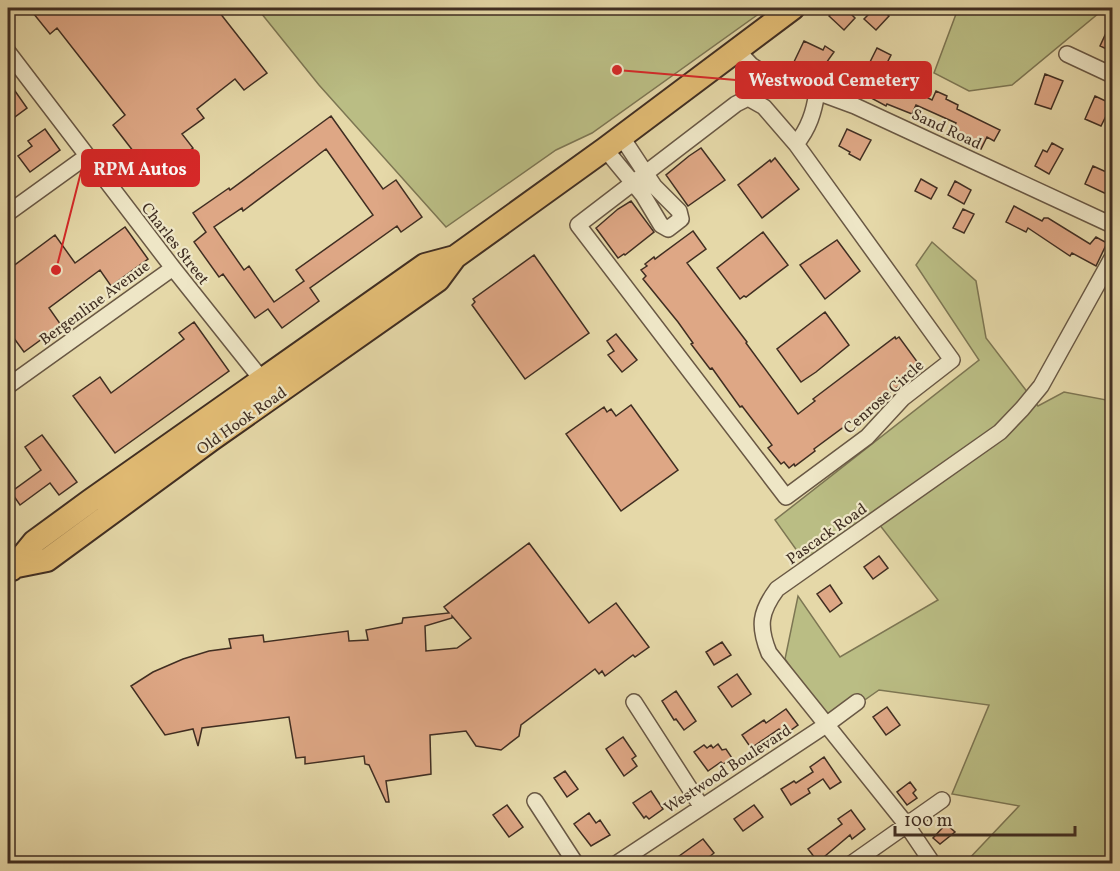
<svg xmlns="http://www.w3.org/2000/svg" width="1120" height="871" viewBox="0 0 1120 871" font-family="Vollkorn,serif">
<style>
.green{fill:#babd84;stroke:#7d7653;stroke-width:1.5}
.building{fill:#dea785;stroke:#402e22;stroke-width:1.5;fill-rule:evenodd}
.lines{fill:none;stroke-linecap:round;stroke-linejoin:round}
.minor-casing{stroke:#695844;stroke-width:18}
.primary-casing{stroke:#402e22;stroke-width:26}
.minor{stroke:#eee6c6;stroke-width:15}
.primary{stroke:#e2bc74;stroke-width:22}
.labels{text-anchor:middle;stroke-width:4.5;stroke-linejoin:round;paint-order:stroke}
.street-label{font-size:16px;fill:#402e22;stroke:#eee6c6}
.leader{fill:none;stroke:#d62828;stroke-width:2}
.callout-dot{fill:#d62828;stroke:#eee6c6;stroke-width:2}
.callout{fill:#d62828;stroke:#d62828;stroke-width:2}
.callout-label{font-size:18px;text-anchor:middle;font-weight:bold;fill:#fff}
</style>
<rect width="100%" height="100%" fill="#e5d8a8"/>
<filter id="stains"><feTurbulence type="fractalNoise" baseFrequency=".00333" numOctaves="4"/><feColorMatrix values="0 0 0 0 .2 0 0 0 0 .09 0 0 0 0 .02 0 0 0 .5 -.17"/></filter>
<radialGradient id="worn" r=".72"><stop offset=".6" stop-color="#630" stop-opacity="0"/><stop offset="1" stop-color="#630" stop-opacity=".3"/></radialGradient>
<path class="green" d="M 257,8 L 767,8 L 592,133 L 556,150 L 446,227 L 319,85 Z
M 952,8 L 1105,8 L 1012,85 L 969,91 L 934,73 L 956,14 Z
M 932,242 L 976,281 L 986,338 L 1038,406 L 1064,392 L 1112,401 L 1112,863 L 965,863 L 1019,806 L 952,794 L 989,705 L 879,690 L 829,725 L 785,659 L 798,596 L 840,657 L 938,600 L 872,515 L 805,562 L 775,520 L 979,360 L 916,265 Z"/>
<path class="building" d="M 29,8 L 216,8 L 267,73 L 244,90 L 235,79 L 197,109 L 204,118 L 182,134 L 193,148 L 154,178 L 113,125 L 125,115 L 57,28 L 50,34 Z
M 836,8 L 845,8 L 855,18 L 844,30 L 829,16 Z
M 875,8 L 880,8 L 889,16 L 876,30 L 864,19 Z
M 1106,33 L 1113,37 L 1113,52 L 1100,46 Z
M 804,41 L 823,50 L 825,46 L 834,52 L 819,73 L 809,66 L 806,72 L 792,66 Z
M 877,48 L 891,55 L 884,69 L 901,78 L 898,83 L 932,100 L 936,91 L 947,96 L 946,99 L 958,105 L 957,109 L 1000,130 L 994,141 L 987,137 L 981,149 L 951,135 L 956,123 L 916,105 L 912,114 L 887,104 L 886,106 L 847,85 L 855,70 L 864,74 Z
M 1045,74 L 1063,81 L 1051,109 L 1035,104 Z
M 8,81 L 27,108 L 8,122 Z
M 1095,96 L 1112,104 L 1101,126 L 1085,119 Z
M 331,116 L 383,189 L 396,180 L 422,217 L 401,232 L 397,226 L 310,288 L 319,301 L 282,328 L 268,309 L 255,318 L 223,274 L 219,277 L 194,242 L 206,232 L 193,213 L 229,188 L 230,190 ZM 326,149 L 373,215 L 296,270 L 304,281 L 274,302 L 249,266 L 244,270 L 214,227 L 242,208 L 243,211 Z
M 45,129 L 60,150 L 30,172 L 18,156 L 32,146 L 28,141 Z
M 847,129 L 871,140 L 860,160 L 849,154 L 850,152 L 839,146 Z
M 1052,143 L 1063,149 L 1049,174 L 1035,166 L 1043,150 L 1047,152 Z
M 701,148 L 725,180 L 688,206 L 666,175 L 689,156 Z
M 775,158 L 799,189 L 762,218 L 738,185 L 770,160 L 771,162 Z
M 1093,166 L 1113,175 L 1113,197 L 1085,184 Z
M 921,179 L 937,188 L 931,199 L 915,191 Z
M 955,181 L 971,190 L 964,204 L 948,195 Z
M 631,201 L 654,232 L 625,255 L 624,254 L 618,258 L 596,228 L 618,209 Z
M 1014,206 L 1042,221 L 1044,218 L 1048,218 L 1090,244 L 1096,237 L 1107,243 L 1096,266 L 1072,253 L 1070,256 L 1028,228 L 1026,232 L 1006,222 Z
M 963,209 L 974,214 L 964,233 L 953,228 Z
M 125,227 L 148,259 L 111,286 L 100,270 L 49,308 L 61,325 L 24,352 L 8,330 L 8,270 L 55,235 L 75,263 Z
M 693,231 L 706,249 L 687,263 L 747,342 L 746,343 L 798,414 L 815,401 L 813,399 L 895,337 L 896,339 L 899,337 L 921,367 L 916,371 L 918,372 L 814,449 L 815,451 L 795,466 L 794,464 L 789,468 L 784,462 L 781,464 L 768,448 L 772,445 L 755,423 L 742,406 L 740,407 L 712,368 L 710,369 L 691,344 L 693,343 L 678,322 L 643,279 L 646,276 L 641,270 L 647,266 L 645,264 L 654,257 L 655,259 Z
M 763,232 L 788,265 L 746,297 L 744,296 L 740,299 L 717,268 Z
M 837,240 L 860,271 L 825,299 L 800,265 Z
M 534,255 L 589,333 L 525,379 L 472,305 L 475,302 L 473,299 Z
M 825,312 L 849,345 L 816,372 L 801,382 L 777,349 Z
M 194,322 L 229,371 L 115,453 L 73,396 L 100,377 L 111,393 L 184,339 L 179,333 Z
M 616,334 L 637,360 L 622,372 L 608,355 L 614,351 L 607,341 Z
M 631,405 L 678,470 L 621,511 L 566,434 L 604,407 L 607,412 L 611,409 L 616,416 Z
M 42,435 L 77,482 L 59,495 L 50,483 L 20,505 L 11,492 L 41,470 L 25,447 Z
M 529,543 L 589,623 L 616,603 L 649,647 L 635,657 L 633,655 L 605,676 L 602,671 L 599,674 L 595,669 L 521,725 L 519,736 L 501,750 L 476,746 L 466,731 L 430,735 L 431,774 L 386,781 L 389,802 L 386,802 L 369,765 L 365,764 L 364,756 L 305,764 L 305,757 L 296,758 L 289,717 L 202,728 L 198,746 L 193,729 L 165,735 L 131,686 L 153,672 L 183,659 L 209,651 L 231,648 L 229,639 L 263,635 L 264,642 L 348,631 L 349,641 L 368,640 L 366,630 L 402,623 L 403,618 L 449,613 L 444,607 ZM 452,616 L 471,638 L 457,648 L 426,651 L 425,626 L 452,618 Z
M 879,556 L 888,568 L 873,579 L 864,567 Z
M 830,585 L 842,603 L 830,612 L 817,594 Z
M 722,642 L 731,655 L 714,665 L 706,652 Z
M 737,674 L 751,694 L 732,707 L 718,687 Z
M 676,691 L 696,721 L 684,730 L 676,719 L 674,720 L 662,701 Z
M 887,707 L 900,725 L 886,735 L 873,717 Z
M 786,709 L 798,725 L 784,735 L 779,729 L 751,748 L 742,735 L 764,720 L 766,723 Z
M 623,737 L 636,756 L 632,759 L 637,766 L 624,776 L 606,749 Z
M 718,744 L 722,750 L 726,749 L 732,758 L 723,764 L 721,762 L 708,771 L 694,752 L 704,745 L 707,748 L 711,745 L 713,748 Z
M 824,757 L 841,782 L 830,789 L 823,779 L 808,789 L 810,793 L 791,805 L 781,789 L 794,781 L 796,783 L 813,772 L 810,767 Z
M 565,771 L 578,789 L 567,797 L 554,778 Z
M 910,782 L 916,790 L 913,793 L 917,798 L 907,805 L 897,792 Z
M 651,791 L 663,809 L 649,819 L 646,816 L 644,818 L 633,803 Z
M 507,805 L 523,827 L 509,837 L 493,815 Z
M 754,805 L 763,817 L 743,831 L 734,819 Z
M 851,810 L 865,829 L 852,839 L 850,835 L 818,862 L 808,849 L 842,824 L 838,819 Z
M 589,813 L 596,823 L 600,820 L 610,835 L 591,846 L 574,824 Z
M 946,824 L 955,832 L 940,844 L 933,838 Z
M 703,839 L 714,853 L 703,862 L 701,858 L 694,864 L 668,864 Z"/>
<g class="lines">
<g class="minor-casing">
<path id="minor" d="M 737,50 L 751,65 L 776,81 L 817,92 L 855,106 L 1112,225
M 8,52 L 173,268 L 267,386
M 1067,54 L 1112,75
M 748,98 L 764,107 L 796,144 L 952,360 L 903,398 L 867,437 L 786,497 L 578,225 L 736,104 Z
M 796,144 C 809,128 814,112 817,92
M 605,149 L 643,195 L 661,225 L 668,229 L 681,219 L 679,211 L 654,186 L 621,136
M 8,213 L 87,156
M 8,386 L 173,268
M 634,702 L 701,806
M 535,801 L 576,864
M 616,864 L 826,725 L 857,702
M 851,864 L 942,800
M 933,864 L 906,824 L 769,653 C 758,626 760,612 777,589 L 1000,432 L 1022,409 L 1041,386 L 1112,258"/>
</g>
<g class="primary-casing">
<path id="primary" d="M 17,566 L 47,560 L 212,439 L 438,280 L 455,257 L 605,149 L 793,8
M 12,569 L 34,542 L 90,501 L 425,265 L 455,257"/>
</g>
<use href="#minor" class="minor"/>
<use href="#primary" class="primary"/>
</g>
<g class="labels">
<g class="street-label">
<text transform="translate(947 128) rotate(25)" y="6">Sand Road</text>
<text transform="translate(176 243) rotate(52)" y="6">Charles Street</text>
<text transform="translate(94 302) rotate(-36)" y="6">Bergenline Avenue</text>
<text transform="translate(883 396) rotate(-42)" y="6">Cenrose Circle</text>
<text transform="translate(241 420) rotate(-35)" y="6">Old Hook Road</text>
<text transform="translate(826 533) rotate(-35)" y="6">Pascack Road</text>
<text transform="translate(727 768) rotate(-33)" y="6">Westwood Boulevard</text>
</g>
</g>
<path class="leader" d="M617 70L736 80M56 270L82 168"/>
<g class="callout-dot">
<circle cx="617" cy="70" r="6"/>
<circle cx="56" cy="270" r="6"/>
</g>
<g class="callout">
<rect x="736" y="62" width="195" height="36" rx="6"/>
<rect x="82" y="150" width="117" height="36" rx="6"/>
</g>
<g class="callout-label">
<text x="834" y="86">Westwood Cemetery</text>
<text x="140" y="175">RPM Autos</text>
</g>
<rect width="1120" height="871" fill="none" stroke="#e5d8a8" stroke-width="30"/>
<rect x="9" y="9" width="1102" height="853" fill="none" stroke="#402e22" stroke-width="3"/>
<rect x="15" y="15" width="1090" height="841" fill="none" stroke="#402e22" stroke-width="1.5"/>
<path d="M895 826v9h180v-9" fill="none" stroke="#402e22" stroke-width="3"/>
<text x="904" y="826" font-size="18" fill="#402e22" stroke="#eee6c6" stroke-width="4.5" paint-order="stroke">100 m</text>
<rect width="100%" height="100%" filter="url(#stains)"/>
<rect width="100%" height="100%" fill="url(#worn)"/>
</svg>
